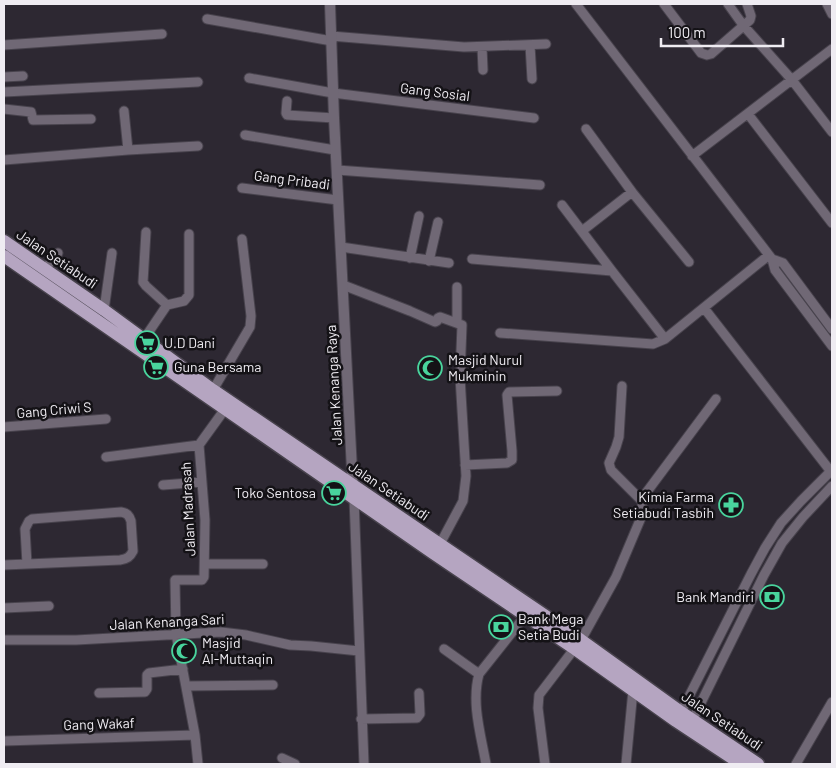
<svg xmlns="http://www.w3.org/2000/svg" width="836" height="768" viewBox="0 0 836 768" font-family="Barlow,sans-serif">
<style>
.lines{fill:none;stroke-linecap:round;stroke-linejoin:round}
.minor-casing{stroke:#48434d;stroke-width:11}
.tertiary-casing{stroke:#48434d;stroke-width:12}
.primary-casing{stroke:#48434d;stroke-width:15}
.minor{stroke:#706875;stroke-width:9}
.tertiary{stroke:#706875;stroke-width:10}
.primary{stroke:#b5a5c1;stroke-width:12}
.labels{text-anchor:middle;stroke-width:5;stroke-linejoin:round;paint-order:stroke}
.street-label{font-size:14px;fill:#efecf2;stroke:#141216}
.poi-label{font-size:14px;fill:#efecf2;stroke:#141216;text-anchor:start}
</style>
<rect width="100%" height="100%" fill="#2d2832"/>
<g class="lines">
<g class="minor-casing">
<path id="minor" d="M 576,4 L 772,259 L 775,270 L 832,346
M 664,4 L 701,53 L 707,55 L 711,54 L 750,20 L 751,16 L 747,4
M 728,4 L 743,25 L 792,80 L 832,132
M 827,4 L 832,14
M 207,19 L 332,41
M 331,36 L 464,47 L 546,44
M 4,45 L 162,34
M 530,45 L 532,79
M 482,47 L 483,70
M 4,77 L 23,76
M 249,78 L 333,93 L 534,118
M 4,92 L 198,82
M 287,101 L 286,113 L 287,115 L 334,118
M 4,109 L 31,112 L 33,120 L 91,119
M 124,111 L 128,150
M 748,114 L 832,223
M 586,129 L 632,192
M 245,135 L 335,150
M 692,156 L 832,49
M 4,160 L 128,150 L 198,146
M 337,170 L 540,185
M 242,188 L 338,200
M 562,205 L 612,271 L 665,339
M 582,231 L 632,192 L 689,262
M 146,232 L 143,282 L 146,286 L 167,305
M 341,247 L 449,263
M 410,258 L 419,216
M 472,259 L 612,271
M 772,259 L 783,263 L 832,329
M 429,261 L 438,222
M 45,269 L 58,253
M 343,285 L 410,311 L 435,322 L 437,321 L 438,318 L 440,317 L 462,325 L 460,377 L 466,476 L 463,501 L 440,544
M 457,287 L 457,323
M 704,308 L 832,473
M 104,310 L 112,253
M 500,333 L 653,344 L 665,339 L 769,255
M 144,339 L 167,305 L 184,301 L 189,295 L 189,234
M 622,386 L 619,437 L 616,447 L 609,463 L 611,470 L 642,501
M 213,390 L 250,327 L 251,316 L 242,239
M 4,427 L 106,419
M 106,457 L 199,445
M 465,465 L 507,463 L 512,460 L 512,451 L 507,395 L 509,392 L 557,391
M 163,485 L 202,482
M 354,498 L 364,764
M 205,564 L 263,564
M 4,565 L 120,560 C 127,559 130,557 133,551 L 131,521 C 129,515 127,513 121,512 L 32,519 L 29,521 L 25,529 L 27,564
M 4,608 L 49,606
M 4,640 L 76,640 L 221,632 L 246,635 L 290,645 L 311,646 L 359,651
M 444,649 L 479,674
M 186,686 L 273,685
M 99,693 L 145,692 L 147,689 L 147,675 L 149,673 L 183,669
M 679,716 L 751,574 L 765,548 L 781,523 L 801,501 L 832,470
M 361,719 L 417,718 L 420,714 L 419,693
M 690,725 L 764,575 L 782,543 L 803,517 L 832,486
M 4,741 L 195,735
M 282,758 L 295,764
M 198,764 L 195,735 L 176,634 L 175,580 L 202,580 L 204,577 L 205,520 L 199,445 L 225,409
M 486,764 C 481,735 471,703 479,674 L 525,616
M 545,764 L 538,708 L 539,695 L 581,640 L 616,577 L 643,513 L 642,501 L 643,497 L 716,399
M 626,764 L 633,690
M 796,764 L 832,702"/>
</g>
<g class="tertiary-casing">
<path id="tertiary" d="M 330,4 L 334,118 L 353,490"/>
</g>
<g class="primary-casing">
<path id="primary" d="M 4,241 L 104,310 L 213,390 L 581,640 L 681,712 L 758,764
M 4,256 L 433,553 L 575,649 L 676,721 L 741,764"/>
</g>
<use href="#minor" class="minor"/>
<use href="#tertiary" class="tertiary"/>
<use href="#primary" class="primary"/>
</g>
<defs>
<g id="supermarket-ring" transform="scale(1.25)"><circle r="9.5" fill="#141216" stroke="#49d49d" stroke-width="1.5"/><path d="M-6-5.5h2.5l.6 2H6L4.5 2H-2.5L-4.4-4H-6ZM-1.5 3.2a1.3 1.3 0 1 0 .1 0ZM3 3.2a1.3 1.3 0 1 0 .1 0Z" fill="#49d49d"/></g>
<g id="mosque-ring" transform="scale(1.25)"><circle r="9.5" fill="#141216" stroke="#49d49d" stroke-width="1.5"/><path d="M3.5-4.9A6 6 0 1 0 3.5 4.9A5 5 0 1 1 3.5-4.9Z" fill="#49d49d"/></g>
<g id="pharmacy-ring" transform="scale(1.25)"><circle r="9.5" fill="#141216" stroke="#49d49d" stroke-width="1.5"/><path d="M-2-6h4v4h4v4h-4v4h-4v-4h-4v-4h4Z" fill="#49d49d"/></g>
<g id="bank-ring" transform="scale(1.25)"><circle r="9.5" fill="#141216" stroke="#49d49d" stroke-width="1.5"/><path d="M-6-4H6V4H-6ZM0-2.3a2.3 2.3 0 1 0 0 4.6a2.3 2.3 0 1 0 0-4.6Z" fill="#49d49d"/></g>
</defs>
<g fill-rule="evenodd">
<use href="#supermarket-ring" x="147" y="343"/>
<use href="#supermarket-ring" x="156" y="367"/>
<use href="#mosque-ring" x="430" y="368"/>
<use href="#supermarket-ring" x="334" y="493"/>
<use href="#pharmacy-ring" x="731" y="505"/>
<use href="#bank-ring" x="772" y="597"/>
<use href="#bank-ring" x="501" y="627"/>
<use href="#mosque-ring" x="184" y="651"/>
</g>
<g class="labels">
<g class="street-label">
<text transform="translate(435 92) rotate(7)" y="5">Gang Sosial</text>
<text transform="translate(292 180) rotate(7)" y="5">Gang Pribadi</text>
<text transform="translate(57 259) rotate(34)" y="5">Jalan Setiabudi</text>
<text transform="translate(334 385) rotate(-93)" y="5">Jalan Kenanga Raya</text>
<text transform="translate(54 410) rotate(-5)" y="5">Gang Criwi S</text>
<text transform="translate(389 491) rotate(34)" y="5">Jalan Setiabudi</text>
<text transform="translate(188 509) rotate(-93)" y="5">Jalan Madrasah</text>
<text transform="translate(167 622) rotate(-3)" y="5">Jalan Kenanga Sari</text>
<text transform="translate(722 721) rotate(34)" y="5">Jalan Setiabudi</text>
<text transform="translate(99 724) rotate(-2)" y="5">Gang Wakaf</text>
</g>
<g class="poi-label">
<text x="164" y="348">U.D Dani</text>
<text x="448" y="365">Masjid Nurul<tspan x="448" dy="16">Mukminin</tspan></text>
<text x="174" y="372">Guna Bersama</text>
<text x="316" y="498" text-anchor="end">Toko Sentosa</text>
<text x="714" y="502" text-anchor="end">Kimia Farma<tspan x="714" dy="16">Setiabudi Tasbih</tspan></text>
<text x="754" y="602" text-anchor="end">Bank Mandiri</text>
<text x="518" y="624">Bank Mega<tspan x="518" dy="16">Setia Budi</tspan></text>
<text x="202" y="648">Masjid<tspan x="202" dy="16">Al-Muttaqin</tspan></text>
</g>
</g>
<rect width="836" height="768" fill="none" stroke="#efecf2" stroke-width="10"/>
<path d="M661 38v8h122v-8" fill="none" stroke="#efecf2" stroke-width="2.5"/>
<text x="668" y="38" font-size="15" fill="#efecf2" stroke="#141216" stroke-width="4" paint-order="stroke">100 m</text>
</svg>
